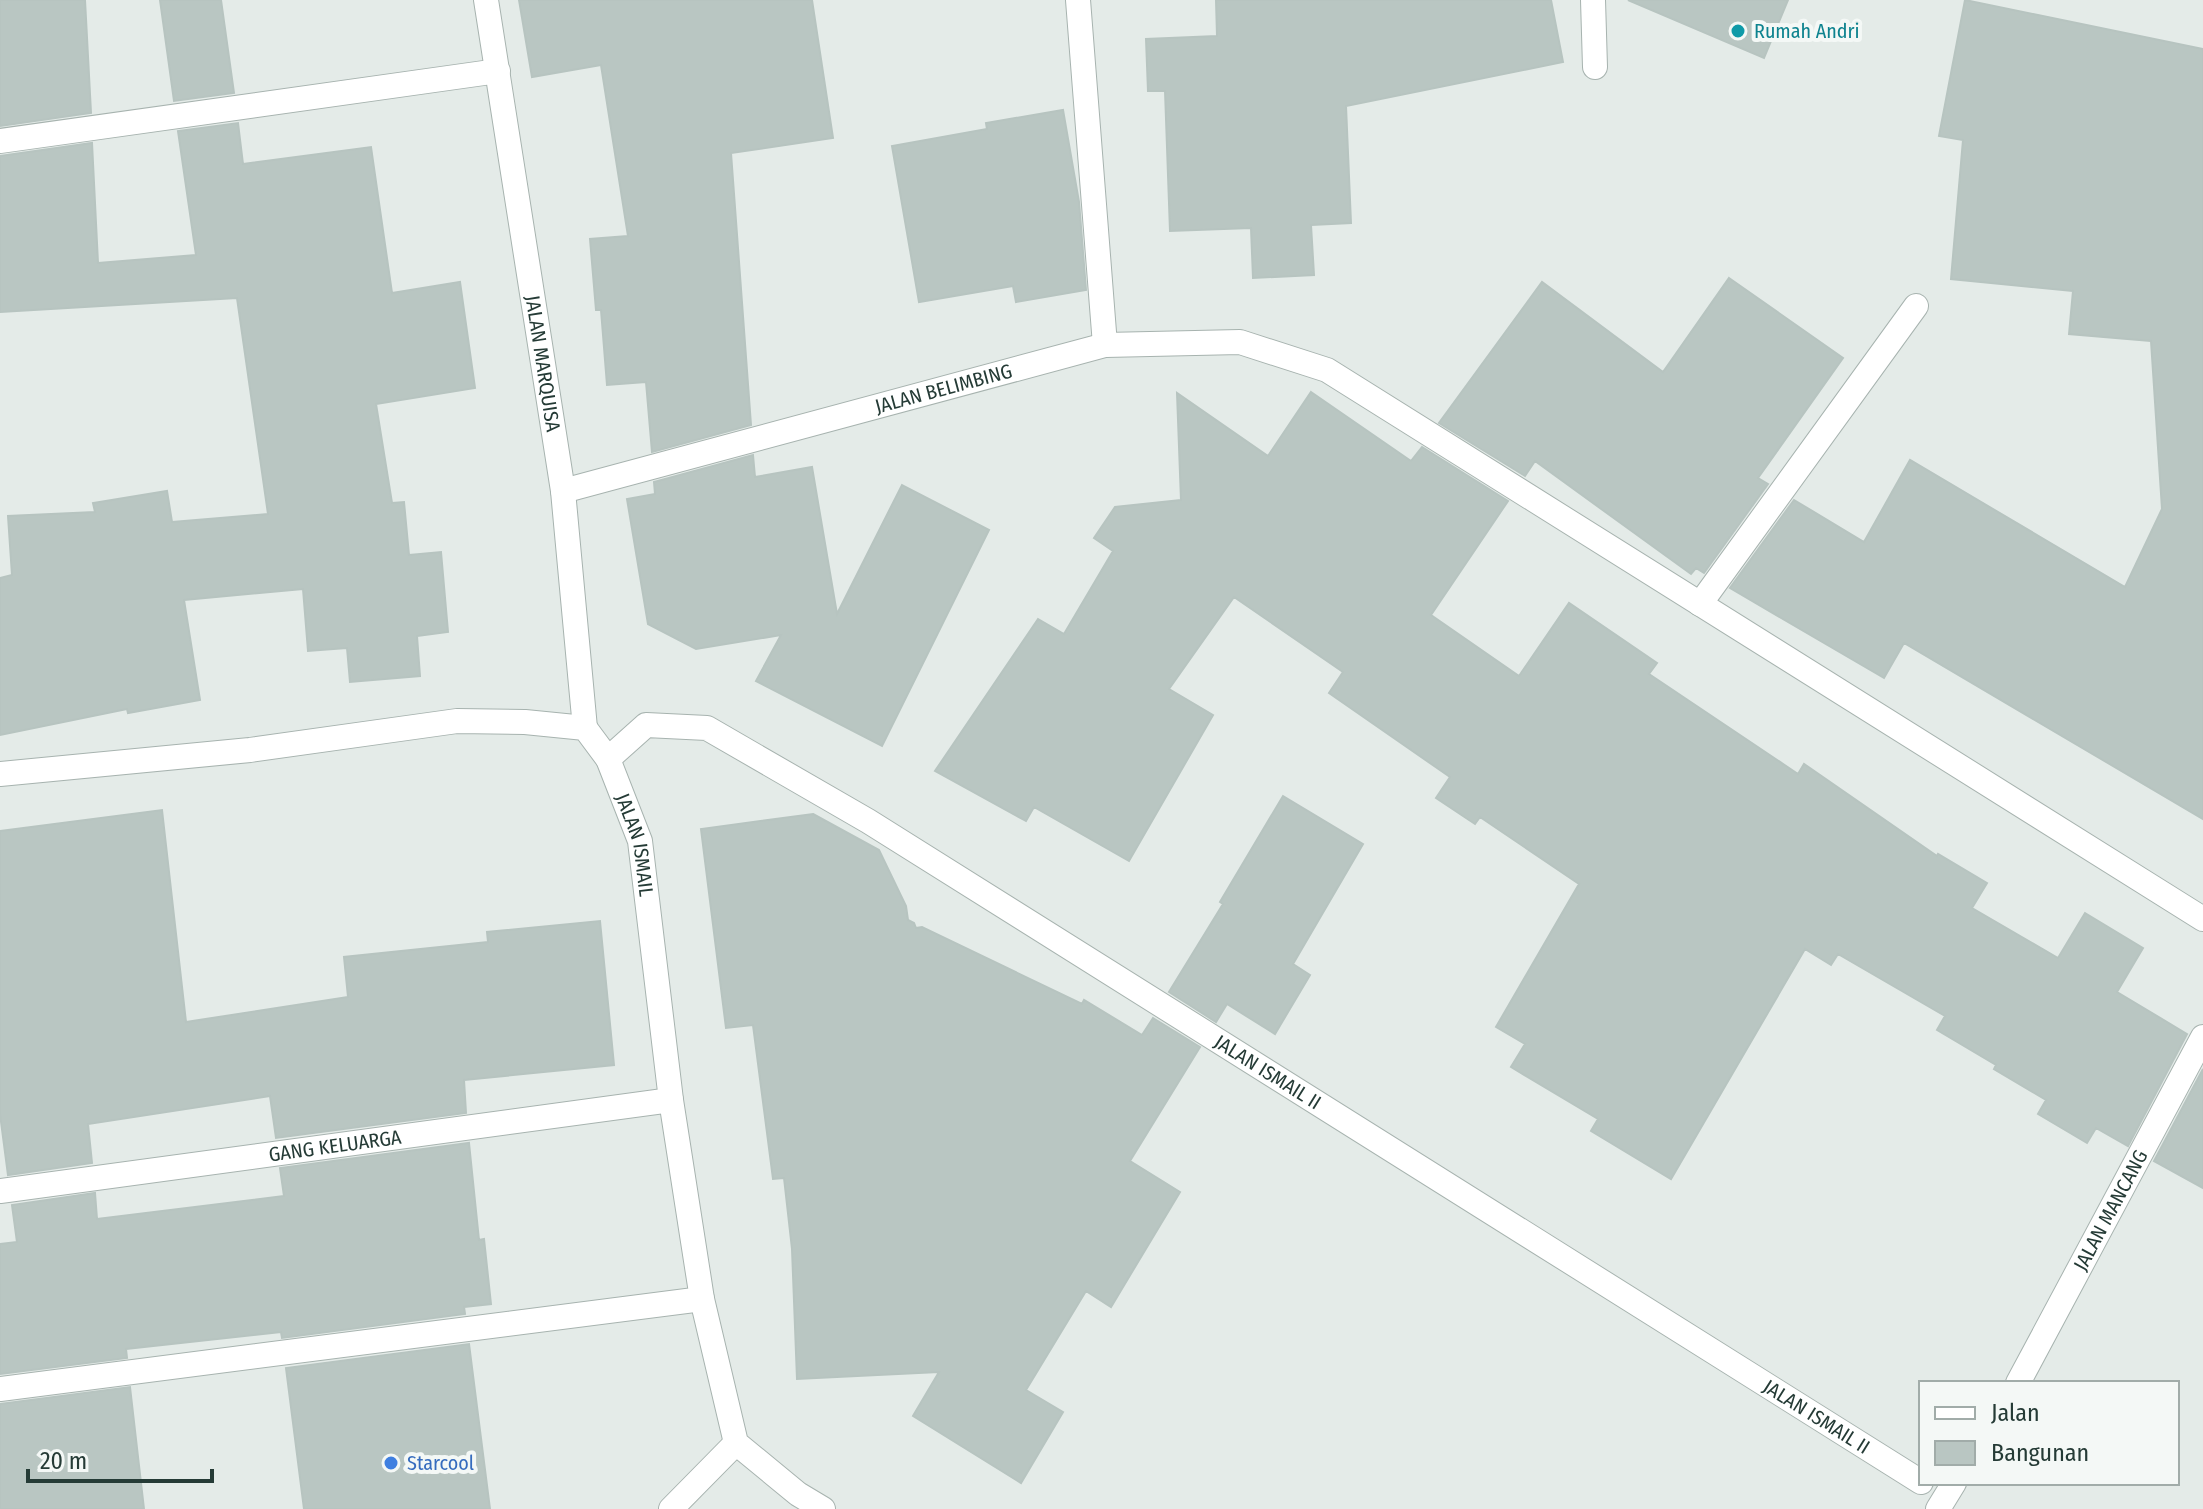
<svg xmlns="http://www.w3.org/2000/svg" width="2203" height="1509" viewBox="0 0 2203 1509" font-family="'Fira Sans Condensed',sans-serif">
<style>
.building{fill:#b9c6c2;stroke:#b7c4c0;stroke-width:2}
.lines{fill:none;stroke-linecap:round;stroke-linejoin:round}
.minor-casing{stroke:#a7b3af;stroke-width:26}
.minor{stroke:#fff;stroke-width:24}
.culture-dot{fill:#0f9aa8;stroke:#f4f8f6;stroke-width:3}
.shop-dot{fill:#3f7fe0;stroke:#f4f8f6;stroke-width:3}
.labels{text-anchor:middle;stroke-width:8;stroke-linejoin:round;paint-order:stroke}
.culture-label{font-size:20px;fill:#0d838f;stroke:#f4f8f6;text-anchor:start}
.street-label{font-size:20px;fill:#253b36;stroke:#f4f8f6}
.shop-label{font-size:20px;fill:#366cbe;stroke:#f4f8f6;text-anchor:start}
</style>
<rect width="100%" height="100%" fill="#e4ebe8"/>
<path class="building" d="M 0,0 L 85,0 L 91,113 L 0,126 Z
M 160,0 L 221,0 L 234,93 L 174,101 Z
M 519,0 L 812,0 L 833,138 L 731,153 L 751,425 L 652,452 L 646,382 L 607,385 L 601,310 L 596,310 L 590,239 L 628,236 L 601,65 L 532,77 Z
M 1216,0 L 1551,0 L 1563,62 L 1346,106 L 1351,223 L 1311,225 L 1314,275 L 1253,278 L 1251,228 L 1170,231 L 1165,91 L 1148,91 L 1146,39 L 1217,36 Z
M 1628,0 L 1788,0 L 1764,58 Z
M 1965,0 L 2203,49 L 2203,819 L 1904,643 L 1884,678 L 1730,588 L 1794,500 L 1864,542 L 1910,460 L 2125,587 L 2162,509 L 2151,341 L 2069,334 L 2073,291 L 1951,279 L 1963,140 L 1939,136 Z
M 1063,110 L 1079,202 L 1086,290 L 1016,302 L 1013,286 L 919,302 L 892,146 L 987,129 L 986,123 Z
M 238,123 L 243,164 L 371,147 L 392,293 L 460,282 L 475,388 L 376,404 L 392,503 L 404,502 L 409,555 L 441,552 L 448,632 L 417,636 L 420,676 L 350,682 L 347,648 L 308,651 L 303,589 L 184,600 L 200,700 L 128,713 L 127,709 L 0,735 L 0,578 L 12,575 L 8,516 L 95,512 L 93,503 L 167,491 L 172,522 L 268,514 L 237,298 L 0,312 L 0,156 L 92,143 L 98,263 L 196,255 L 178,131 Z
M 1729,278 L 1843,358 L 1758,478 L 1768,484 L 1704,573 L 1696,568 L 1691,574 L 1535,461 L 1525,476 L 1439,423 L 1542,282 L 1663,372 Z
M 1311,392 L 1411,461 L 1422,447 L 1508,501 L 1431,615 L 1519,676 L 1569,603 L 1657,663 L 1649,674 L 1798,774 L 1804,764 L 1937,856 L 1938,854 L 1987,883 L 1972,908 L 2058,958 L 2085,913 L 2143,948 L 2117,992 L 2187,1034 L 2128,1146 L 2096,1128 L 2087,1143 L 2038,1114 L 2046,1100 L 1994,1069 L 1996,1065 L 1937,1030 L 1945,1016 L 1838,954 L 1831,965 L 1805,949 L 1671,1179 L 1591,1131 L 1598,1119 L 1511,1067 L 1525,1044 L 1496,1027 L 1579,884 L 1480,817 L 1475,824 L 1436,798 L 1450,777 L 1329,693 L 1343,672 L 1234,597 L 1169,689 L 1213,715 L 1129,861 L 1034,807 L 1026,821 L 935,771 L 1038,619 L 1064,634 L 1113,551 L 1094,538 L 1115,507 L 1181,500 L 1177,393 L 1268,456 Z
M 753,455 L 755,477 L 812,467 L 837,614 L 902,485 L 989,530 L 882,746 L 756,681 L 781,635 L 696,649 L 648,624 L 627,499 L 655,494 L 654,482 Z
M 1283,796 L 1363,844 L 1293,964 L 1310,975 L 1275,1034 L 1227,1004 L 1216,1022 L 1169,992 L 1223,904 L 1220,902 Z
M 162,810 L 186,1022 L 348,997 L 344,957 L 488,942 L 487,932 L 600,921 L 614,1065 L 464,1080 L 466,1113 L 276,1138 L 270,1096 L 88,1124 L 92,1163 L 8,1175 L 0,1114 L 0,831 Z
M 813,814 L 879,850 L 906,906 L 908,920 L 914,923 L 916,928 L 922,927 L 1082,1004 L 1084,1000 L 1142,1035 L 1153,1018 L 1200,1047 L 1130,1161 L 1180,1192 L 1111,1307 L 1086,1291 L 1026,1390 L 1063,1412 L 1021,1483 L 913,1416 L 939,1372 L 797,1379 L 792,1249 L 784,1178 L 773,1179 L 753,1025 L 726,1028 L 701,829 Z
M 2203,1069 L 2203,1188 L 2154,1161 Z
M 469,1143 L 479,1240 L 484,1239 L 491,1304 L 464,1307 L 465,1314 L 282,1338 L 281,1332 L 126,1349 L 127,1358 L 0,1374 L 0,1244 L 17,1242 L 12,1205 L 95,1193 L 97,1219 L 284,1196 L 280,1168 Z
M 469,1344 L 490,1509 L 304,1509 L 286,1368 Z
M 130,1387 L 144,1509 L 0,1509 L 0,1404 Z"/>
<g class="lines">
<g class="minor-casing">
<g id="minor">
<path id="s1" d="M 486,0 L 563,491 L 585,728"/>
<path d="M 1078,0 L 1105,345"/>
<path d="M 1593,0 L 1595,67"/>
<path d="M 0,141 L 498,71"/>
<path id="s2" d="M 563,491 L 1105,345 L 1240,342 L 1327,370 L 2203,919"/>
<path d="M 1700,604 L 1916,306"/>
<path id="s3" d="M 608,759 L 646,725 L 707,728 L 868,821 L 1921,1482"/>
<path id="s4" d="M 0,774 L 250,750 L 457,721 L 525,722 L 585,728 L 608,759 L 640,841 L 671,1100 L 702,1299 L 736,1443 L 798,1494 L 823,1509"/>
<path id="s5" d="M 0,1191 L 671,1100"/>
<path id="s6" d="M 2018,1383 L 2203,1037"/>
<path d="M 0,1389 L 702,1299"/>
<path d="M 671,1509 L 736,1443"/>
<path d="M 1938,1509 L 1954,1483"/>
</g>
</g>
<use href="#minor" class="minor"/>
</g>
<circle class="culture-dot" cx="1738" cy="31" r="8"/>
<circle class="shop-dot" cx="391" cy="1463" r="8"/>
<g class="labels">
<g class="culture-label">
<text x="1754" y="38">Rumah Andri</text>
</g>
<g class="street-label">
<text dy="7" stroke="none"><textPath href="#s1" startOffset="368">JALAN MARQUISA</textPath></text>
<text dy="7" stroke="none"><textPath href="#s2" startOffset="394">JALAN BELIMBING</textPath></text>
<text dy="7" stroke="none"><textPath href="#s4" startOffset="718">JALAN ISMAIL</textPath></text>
<text dy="7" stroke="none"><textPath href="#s3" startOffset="770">JALAN ISMAIL II</textPath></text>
<text dy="7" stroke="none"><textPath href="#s5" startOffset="338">GANG KELUARGA</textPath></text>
<text dy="7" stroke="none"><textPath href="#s6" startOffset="196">JALAN MANCANG</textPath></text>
<text dy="7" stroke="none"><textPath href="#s3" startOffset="1418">JALAN ISMAIL II</textPath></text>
</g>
<g class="shop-label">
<text x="407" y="1470">Starcool</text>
</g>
</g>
<rect x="1919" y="1381" width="260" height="104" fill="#f4f8f6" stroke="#a1aca9" stroke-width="2"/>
<rect x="1935" y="1407" width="40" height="12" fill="#ffffff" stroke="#a1aca9" stroke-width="2"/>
<text x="1991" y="1421" font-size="24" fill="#253b36">Jalan</text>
<rect x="1935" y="1441" width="40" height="24" fill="#b9c6c2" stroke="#a1aca9" stroke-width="2"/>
<text x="1991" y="1461" font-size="24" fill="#253b36">Bangunan</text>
<path d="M28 1469v12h184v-12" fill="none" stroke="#253b36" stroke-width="4"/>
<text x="40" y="1469" font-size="24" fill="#253b36" stroke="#f4f8f6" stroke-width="6" paint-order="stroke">20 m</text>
</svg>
